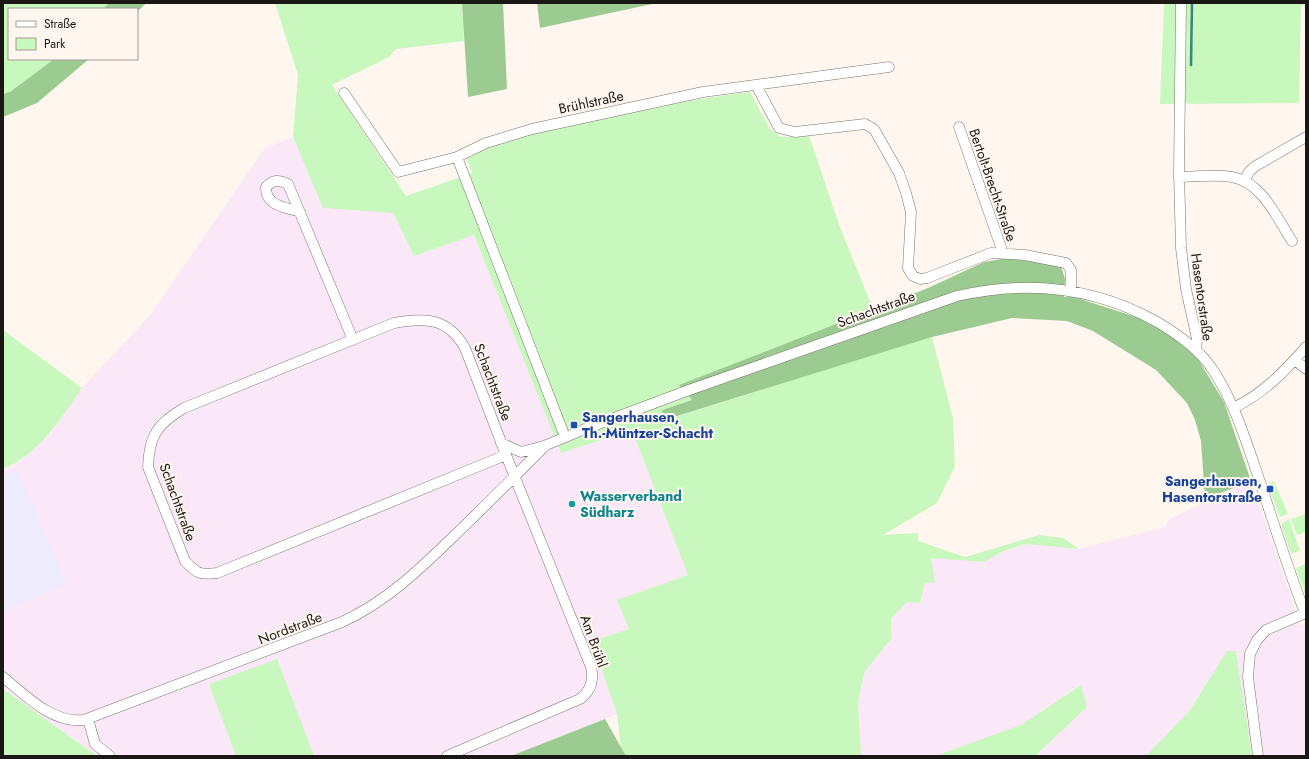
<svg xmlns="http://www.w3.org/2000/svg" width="1309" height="759" viewBox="0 0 1309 759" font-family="Jost,sans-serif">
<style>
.commercial{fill:#fae7f8}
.industrial{fill:#eeebfd}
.green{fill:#c8f8be}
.forest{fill:#9bcb91}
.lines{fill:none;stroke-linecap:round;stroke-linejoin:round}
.stream{stroke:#3c8383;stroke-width:2.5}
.street-casing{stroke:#7c736b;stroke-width:11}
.street{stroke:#fff;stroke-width:10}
.transit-dot{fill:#1a4fb4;stroke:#fef6ef;stroke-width:1.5}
.culture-dot{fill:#0f9aa8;stroke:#fef6ef;stroke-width:1.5}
.labels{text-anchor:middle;stroke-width:4;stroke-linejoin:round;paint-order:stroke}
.street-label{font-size:14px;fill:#1a1714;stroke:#fef6ef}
.transit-label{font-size:14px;font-weight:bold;fill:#164399;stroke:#fef6ef;text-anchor:start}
.culture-label{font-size:14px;font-weight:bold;fill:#0d838f;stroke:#fef6ef;text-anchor:start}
</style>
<rect width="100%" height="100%" fill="#fef6ef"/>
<path class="commercial" d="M 293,137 L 323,208 L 393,213 L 414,256 L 474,235 L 561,452 L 632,430 L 688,575 L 618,600 L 629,629 L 592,641 L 617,714 L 511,756 L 480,756 L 479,752 L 469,756 L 97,756 L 3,689 L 3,469 L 15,465 L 53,431 L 82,388 L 151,314 L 265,148 Z
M 1251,481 L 1301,626 L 1306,625 L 1306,756 L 1252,756 L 1236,651 L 1227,651 L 1190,710 L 1146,756 L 1035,756 L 1087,707 L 1080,685 L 1021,725 L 954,750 L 935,756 L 861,756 L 858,702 L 865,671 L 892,638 L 891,619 L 924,582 L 931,557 L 984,562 L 1004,551 L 1025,544 L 1079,549 L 1166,527 L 1168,520 L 1201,504 L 1205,499 Z"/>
<path class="industrial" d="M 17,469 L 66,584 L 3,611 L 3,475 Z"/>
<path class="green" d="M 3,3 L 109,3 L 103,9 L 9,9 L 9,59 L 54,59 L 10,92 L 3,94 Z
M 275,3 L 462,3 L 464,41 L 396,49 L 389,57 L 332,85 L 406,196 L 472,173 L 467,159 C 506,136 553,129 597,120 C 648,109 699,98 750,92 L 770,129 L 781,137 L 809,136 L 841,230 L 873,309 L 680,385 L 692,400 L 662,410 L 665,420 L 932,337 L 953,418 L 955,466 L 937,503 L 883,535 L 918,533 L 918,541 L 965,557 L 1039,535 L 1063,538 L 1079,549 L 1025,544 L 1004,551 L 984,562 L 931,558 L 935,583 L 925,582 L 920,603 L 907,602 L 891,619 L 892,638 L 865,671 L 862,683 L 858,702 L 861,756 L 626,756 L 621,749 L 617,714 L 592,641 L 629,629 L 617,600 L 688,575 L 632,430 L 561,453 L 474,235 L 414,256 L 393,213 L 323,208 L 293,137 L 298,75 Z
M 1164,3 L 1306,3 L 1301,6 L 1299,103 L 1160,104 Z
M 3,330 L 82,388 C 61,419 39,454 3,469 Z
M 1274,481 L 1288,514 L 1280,517 L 1267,485 Z
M 1306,514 L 1306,532 L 1297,535 L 1291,519 Z
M 1289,519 L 1300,551 L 1291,554 L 1281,524 Z
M 1306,564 L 1306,596 L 1296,568 Z
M 1227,651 L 1236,651 L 1252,756 L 1146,756 L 1190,710 Z
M 277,659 L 314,756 L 236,756 L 209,684 Z
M 1081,685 L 1087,707 L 1035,756 L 935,756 L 1021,725 Z
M 3,689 L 97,756 L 3,756 Z"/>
<path class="forest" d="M 109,3 L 146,3 L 137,12 L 137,9 L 103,9 Z
M 462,3 L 503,3 L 507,89 L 468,97 Z
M 537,3 L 657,3 L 540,28 Z
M 54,59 L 89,59 L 37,103 L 3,117 L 3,94 L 10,92 Z
M 1007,258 L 1061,266 L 1065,279 L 1064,297 L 1074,297 L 1139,318 L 1169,334 L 1198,359 L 1224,402 L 1251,481 L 1205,499 L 1201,441 L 1195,420 L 1187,403 L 1156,370 L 1093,331 L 1067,321 L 1012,318 L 932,337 L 664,420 L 662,410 L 692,400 L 679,385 L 928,288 L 984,262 Z
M 605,719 L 626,756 L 511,756 Z"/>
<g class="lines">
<path class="stream" d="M 1191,65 L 1192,3"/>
<g class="street-casing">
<path id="street" d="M 1181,3 L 1179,172 L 1181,248 L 1186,289 L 1197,339 L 1196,350
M 756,85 L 779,128 L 795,132 L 865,124 L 874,129 L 899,173 L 906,193 L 911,212 L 908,268 L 913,276 L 920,279 L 927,278 L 991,253 L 1025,255 L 1066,263 L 1071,270 L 1071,291
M 344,93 L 398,172 L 457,157 L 486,143 L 532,129 L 703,92 L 889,67
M 959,127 L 1001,247 L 1001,253
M 457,157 L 565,437
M 1179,177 C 1196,177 1215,174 1232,177 C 1262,182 1277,218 1292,241
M 1244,181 L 1249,172 L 1254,167 L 1306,137
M 300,212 C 285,207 265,206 266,187 C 273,180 278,179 288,184 L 353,340
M 1295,360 L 1306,369
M 1233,408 C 1263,394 1284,372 1306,347
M 501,443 L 521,452 L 544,446 L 585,429 L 689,390 L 957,296 C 1027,280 1096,287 1159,323 C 1179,335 1200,350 1213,370 C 1232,399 1243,432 1254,464 C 1271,514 1286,564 1305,613
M 3,677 C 25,695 53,724 84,720 L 342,622 C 386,602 420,569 454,536 C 484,507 514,477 543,448
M 88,719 L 95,744 L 110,756
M 447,756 L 580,699 C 591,691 594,680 591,667 L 506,455 L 465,348 C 448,318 426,317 394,323 L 184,408 C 157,424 149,436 148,467 L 185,561 C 197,574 200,575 217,573 L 506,455
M 1258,756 L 1248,677 L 1250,654 L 1257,640 L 1266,630 L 1306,613"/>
</g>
<use href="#street" class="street"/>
</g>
<g class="transit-dot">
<rect x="570" y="421" width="8" height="8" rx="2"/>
<rect x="1266" y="485" width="8" height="8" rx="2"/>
</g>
<circle class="culture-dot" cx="572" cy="504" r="4"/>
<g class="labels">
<g class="street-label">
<text transform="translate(591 102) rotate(-12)" y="5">Brühlstraße</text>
<text transform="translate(993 185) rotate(71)" y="5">Bertolt-Brecht-Straße</text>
<text transform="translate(1202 297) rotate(82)" y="5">Hasentorstraße</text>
<text transform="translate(876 309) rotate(-20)" y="5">Schachtstraße</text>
<text transform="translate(493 382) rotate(69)" y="5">Schachtstraße</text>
<text transform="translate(178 502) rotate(70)" y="5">Schachtstraße</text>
<text transform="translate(290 628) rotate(-21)" y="5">Nordstraße</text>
<text transform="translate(594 641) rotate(70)" y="5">Am Brühl</text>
</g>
<g class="transit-label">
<text x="582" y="422">Sangerhausen,<tspan x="582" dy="16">Th.-Müntzer-Schacht</tspan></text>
<text x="1262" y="486" text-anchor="end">Sangerhausen,<tspan x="1262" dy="16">Hasentorstraße</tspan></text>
</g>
<g class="culture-label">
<text x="580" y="501">Wasserverband<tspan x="580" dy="16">Südharz</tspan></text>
</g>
</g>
<rect width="1309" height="759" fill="none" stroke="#1a1714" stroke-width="8"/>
<rect x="8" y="8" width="130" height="52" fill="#fef6ef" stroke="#a39d97"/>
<rect x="16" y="21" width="20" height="6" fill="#ffffff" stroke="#a39d97"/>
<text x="44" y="28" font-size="12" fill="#1a1714">Straße</text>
<rect x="16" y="38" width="20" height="12" fill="#c8f8be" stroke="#a39d97"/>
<text x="44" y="48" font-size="12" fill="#1a1714">Park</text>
</svg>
